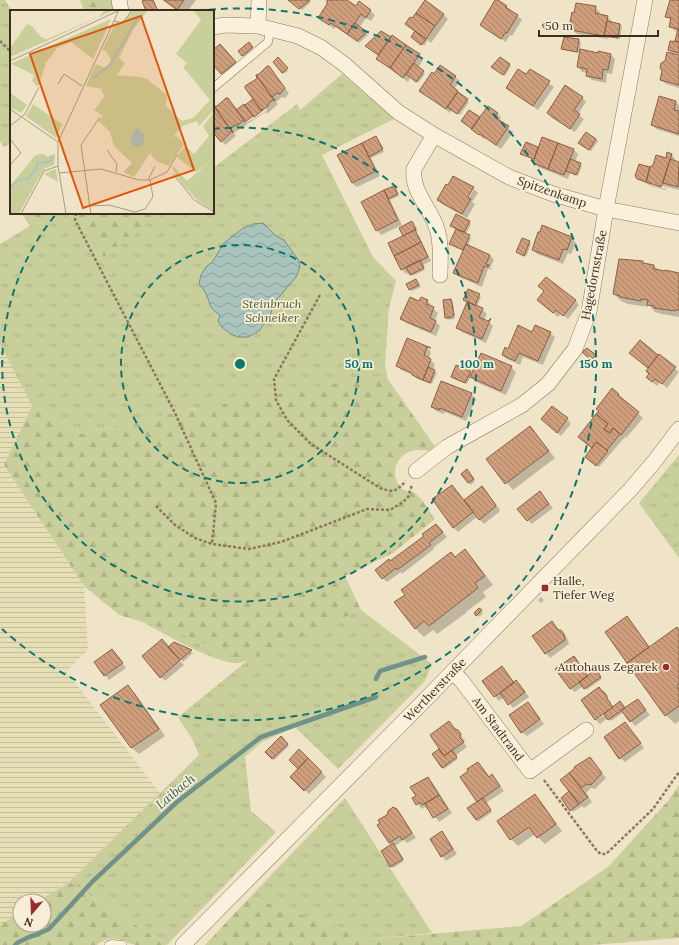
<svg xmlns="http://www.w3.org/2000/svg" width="679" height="945" viewBox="0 0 679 945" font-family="Lora,serif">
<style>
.farmland{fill:url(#farmland-rules)}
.grass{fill:url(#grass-tufts)}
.forest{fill:url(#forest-firs)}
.water{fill:url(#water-waves);stroke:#6f938a}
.shadow{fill:#0003;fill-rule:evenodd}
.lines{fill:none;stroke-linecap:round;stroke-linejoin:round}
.stream{stroke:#6f938a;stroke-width:4.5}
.building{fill:url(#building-back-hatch);stroke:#8d5f41}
.service-casing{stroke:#8d765c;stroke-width:9}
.minor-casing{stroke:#8d765c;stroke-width:16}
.path{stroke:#8d765c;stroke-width:2.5;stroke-dasharray:3 2;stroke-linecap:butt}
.service{stroke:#faf1dc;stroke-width:8}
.minor{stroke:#faf1dc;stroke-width:15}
.ring{fill:none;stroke:#0f766e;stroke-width:2;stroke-dasharray:7 5}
.poi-dot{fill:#9e2a2b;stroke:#f7eed8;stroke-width:1.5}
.labels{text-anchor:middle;stroke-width:3.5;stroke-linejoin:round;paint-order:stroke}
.street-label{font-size:12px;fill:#3d2e20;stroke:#f7eed8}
.park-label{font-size:12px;font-style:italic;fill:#4d5a26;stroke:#f7eed8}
.poi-label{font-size:12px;fill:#3d2e20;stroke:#f7eed8;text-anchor:start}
.water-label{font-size:13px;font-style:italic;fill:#2f5d5a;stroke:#f7eed8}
.inset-river{fill:none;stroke:#a9c4bc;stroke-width:2}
.inset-road{fill:none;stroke:#a89b85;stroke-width:1}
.view{fill:#df570d;fill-opacity:0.15;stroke:#df570d;stroke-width:2}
.inset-edge{fill:none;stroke:#3d2e20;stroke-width:2}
.centre{fill:#0f766e;stroke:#f7eed8;stroke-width:2}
.ring-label{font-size:12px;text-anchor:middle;font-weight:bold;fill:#0f766e;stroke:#f7eed8;stroke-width:3.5;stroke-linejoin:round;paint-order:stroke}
</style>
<defs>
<pattern id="farmland-rules" width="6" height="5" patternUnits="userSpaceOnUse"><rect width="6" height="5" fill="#e6deb5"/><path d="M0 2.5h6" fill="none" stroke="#c6bf9b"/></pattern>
<pattern id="grass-tufts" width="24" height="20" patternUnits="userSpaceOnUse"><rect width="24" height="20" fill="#c9cf9b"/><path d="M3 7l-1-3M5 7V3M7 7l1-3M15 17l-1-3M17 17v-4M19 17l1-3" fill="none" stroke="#aeb285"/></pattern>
<pattern id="forest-firs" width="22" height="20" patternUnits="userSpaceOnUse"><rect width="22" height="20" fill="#c9cf9b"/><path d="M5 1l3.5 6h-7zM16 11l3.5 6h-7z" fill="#aeb285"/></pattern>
<pattern id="water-waves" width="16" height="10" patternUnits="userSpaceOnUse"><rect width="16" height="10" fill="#a9c4bc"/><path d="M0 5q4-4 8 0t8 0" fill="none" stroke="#8ba098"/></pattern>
<pattern id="building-back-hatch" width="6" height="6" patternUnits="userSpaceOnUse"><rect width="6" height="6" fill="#cf9f7d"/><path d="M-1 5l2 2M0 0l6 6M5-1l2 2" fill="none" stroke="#a98266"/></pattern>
</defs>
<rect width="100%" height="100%" fill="#f0e4c8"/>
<path class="farmland" d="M 0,344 L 32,406 L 4,465 L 84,586 L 88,650 L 66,671 L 160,793 L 69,882 L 39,901 L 20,901 L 20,913 L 0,925 Z"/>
<path class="grass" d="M 0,0 L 5,0 L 12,11 L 11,11 L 11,143 L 4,147 L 0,141 Z
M 342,74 L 394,119 L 322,155 L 373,257 L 396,281 L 389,308 L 385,366 L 394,405 L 403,401 L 422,431 L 379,455 L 322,564 L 347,616 L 361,610 L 432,664 L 425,681 L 338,769 L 295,727 L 262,742 L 245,757 L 251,811 L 276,832 L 167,945 L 69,882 L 199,755 L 192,739 L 178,717 L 247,661 C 244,661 241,663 238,663 C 216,665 150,626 129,614 L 197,408 L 82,434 L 32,406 L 0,344 L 0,244 L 30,226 L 67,213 L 72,213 L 104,256 L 157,213 L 213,213 L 213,168 L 297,104 L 300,110 Z
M 679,455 L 679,558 L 639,503 Z
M 345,798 L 432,933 L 371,939 L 250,897 Z"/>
<path class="forest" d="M 80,0 L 114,0 L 115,11 L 84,11 Z
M 21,213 L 67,213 L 30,226 Z
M 72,213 L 159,213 L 104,257 Z
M 385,375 L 436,448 L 432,451 C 427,451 421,449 417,450 C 399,452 390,468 398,484 C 403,493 410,490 416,494 C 422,498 430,513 435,519 L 393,553 L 345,576 L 361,610 L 246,661 L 173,631 L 119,615 L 84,586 L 4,465 L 32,406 L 82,434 L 183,411 Z
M 679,785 L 679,938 L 591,945 L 205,945 L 250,897 L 371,939 L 521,926 L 608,867 L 667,802 Z
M 69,882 L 167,945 C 158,945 145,945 136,945 C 120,942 115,932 97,945 L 0,945 L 0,925 L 20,913 L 20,925 L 44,925 L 44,901 L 39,901 Z"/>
<path class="water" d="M 263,223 L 276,236 L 284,240 L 299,261 L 300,267 L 296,277 L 274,303 L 270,316 L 259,331 L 248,337 L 238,337 L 231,334 L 223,328 L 218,321 L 220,315 C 206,306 212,304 205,292 C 204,289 201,287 199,284 L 201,275 L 206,267 L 213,261 L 224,243 L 242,229 L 253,224 Z"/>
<path class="shadow" d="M 162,0 L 196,0 L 188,11 L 178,11 Z
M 289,0 L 308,0 L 311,2 L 302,10 Z
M 328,0 L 345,0 L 356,7 L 359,2 L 375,15 L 371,21 L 366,18 L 359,28 L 368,35 L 359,43 L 336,27 L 334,29 L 320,18 L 329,5 Z
M 496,0 L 506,6 L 522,20 L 512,36 L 510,35 L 506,42 L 485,29 L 481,25 Z
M 671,0 L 679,1 L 679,54 L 671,52 L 669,50 L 676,42 L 679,32 L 675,31 L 670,26 L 671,21 L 666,16 Z
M 595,7 L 600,12 L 599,15 L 607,17 L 612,21 L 612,23 L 620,24 L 622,26 L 620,39 L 609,37 L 608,39 L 577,34 L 572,30 L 573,23 L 571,21 Z
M 443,14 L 448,19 L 431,43 L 428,40 L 424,46 L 414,39 L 416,32 L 406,24 L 412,19 Z
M 549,25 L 552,30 L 548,32 L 546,30 Z
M 382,32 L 419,55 L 423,60 L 418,68 L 425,74 L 418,83 L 411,77 L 408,82 L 382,63 L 377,59 L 379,56 L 367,46 Z
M 564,38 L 579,40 L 581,42 L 580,50 L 599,54 L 610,54 L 615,59 L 612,74 L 607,73 L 606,83 L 592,80 L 587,76 L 588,73 L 582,72 L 578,67 L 580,53 L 564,50 L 562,48 Z
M 249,44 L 254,50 L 245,58 L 239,52 Z
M 225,49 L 239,67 L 226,78 L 216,67 L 213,70 L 213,51 Z
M 679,56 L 679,88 L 666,84 L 661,80 Z
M 279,58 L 288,71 L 283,74 L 274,61 Z
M 509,64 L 511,66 L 505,76 L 494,69 Z
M 440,66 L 460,81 L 454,89 L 469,102 L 460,115 L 452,110 L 450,113 L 420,90 Z
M 269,67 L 289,93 L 285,98 L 282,97 L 276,102 L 278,104 L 267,114 L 266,112 L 247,124 L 243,129 L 240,129 L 234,133 L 236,136 L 225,145 L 213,131 L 213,113 L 237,110 L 253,100 L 261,111 L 245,121 L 246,123 L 265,112 L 267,110 L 266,108 L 263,110 L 246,87 L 256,81 L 262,73 Z
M 530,70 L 554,87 L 538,110 L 512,92 L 507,88 L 527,76 Z
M 582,97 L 586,102 L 578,114 L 584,119 L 575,132 L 552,118 L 548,113 Z
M 676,102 L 679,105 L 679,136 L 656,129 L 652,125 Z
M 497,113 L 501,118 L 499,121 L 513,132 L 501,149 L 485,138 L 484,139 L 472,129 L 480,118 Z
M 376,137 L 384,152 L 371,158 L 380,176 L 357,187 L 352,183 L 339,156 Z
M 596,139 L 598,141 L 591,151 L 581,145 Z
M 526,144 L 539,149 L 573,149 L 578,154 L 575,162 L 582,166 L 578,176 L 570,173 L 568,179 L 538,167 L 534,163 L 535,160 L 521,154 Z
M 671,154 L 675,159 L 675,161 L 679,163 L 679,190 L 667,187 L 666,190 L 651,186 L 638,179 ZM 651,182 L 666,187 L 666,189 L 651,185 Z
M 394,187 L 399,196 L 390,200 L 402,225 L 381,235 L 377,230 L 363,202 Z
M 474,189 L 478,193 L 472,202 L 475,204 L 467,218 L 442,204 L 438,199 L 467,202 Z
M 412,222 L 418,231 L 415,232 L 419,236 L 431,261 L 423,265 L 425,270 L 412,276 L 409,272 L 406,274 L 402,269 L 405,236 Z
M 469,222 L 471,224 L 466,234 L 471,238 L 468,246 L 490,255 L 494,260 L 490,268 L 493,270 L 488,269 L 482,287 L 459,277 L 455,272 L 464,251 L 450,244 L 456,229 L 451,226 Z
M 540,233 L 572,238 L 576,243 L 571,254 L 568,253 L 563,264 L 537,254 L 533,250 Z
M 529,242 L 531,244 L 526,257 L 519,254 L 517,252 Z
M 643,262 L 644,264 L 654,266 L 660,271 L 679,274 L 679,317 L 662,314 L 655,312 L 648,304 L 648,307 L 628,304 L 621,301 L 614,294 Z
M 416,280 L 421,287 L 412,291 L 410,289 Z
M 468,290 L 481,297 L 477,307 L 482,309 L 487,314 L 484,320 L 489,322 L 493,326 L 486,343 L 462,332 L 457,328 L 468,303 L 464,300 Z
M 427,300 L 431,305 L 431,307 L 438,313 L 435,321 L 440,326 L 436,336 L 406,323 L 402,319 L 419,302 Z
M 451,300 L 453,302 L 455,317 L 454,319 L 448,320 L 446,318 L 444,301 Z
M 575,300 L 579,305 L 568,319 L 561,313 L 558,317 L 543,304 Z
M 533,333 L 550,333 L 555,337 L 543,365 L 523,357 L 520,365 L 507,359 L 503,355 Z
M 640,341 L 679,372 L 667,388 L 660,382 L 657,386 L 652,382 L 649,369 L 635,357 Z
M 427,347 L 431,352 L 429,359 L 435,364 L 433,370 L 437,373 L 432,384 L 417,379 L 413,375 L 401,370 L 397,365 Z
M 587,349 L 597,358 L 594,361 L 584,352 Z
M 511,367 L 516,372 L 506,395 L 476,382 L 471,376 L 467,384 L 452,377 L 470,372 L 473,374 Z
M 612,390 L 643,418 L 626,438 L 625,437 L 599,467 L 588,458 L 593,448 L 600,411 Z
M 471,394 L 476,399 L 466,421 L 445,412 L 444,414 L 436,411 L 432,407 Z
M 542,419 L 567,419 L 571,424 L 561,436 Z
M 530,427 L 555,458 L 513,490 L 487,460 Z
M 469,472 L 475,481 L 471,485 L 462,474 Z
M 452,486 L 464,501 L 482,487 L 500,510 L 499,512 L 484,524 L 477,517 L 458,532 L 453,527 Z
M 540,493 L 553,508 L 532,524 L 528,520 Z
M 440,529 L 447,537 L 433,548 L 434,549 L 402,574 L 401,572 L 387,582 L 383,578 L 390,562 Z
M 465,551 L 474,560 L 493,585 L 483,592 L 486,597 L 466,612 L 466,613 L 437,634 L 433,630 L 424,637 L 415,628 L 456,558 Z
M 541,597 L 544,600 L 541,603 L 538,600 Z
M 479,609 L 483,613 L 479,617 L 475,613 Z
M 631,622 L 650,648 L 679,630 L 679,721 L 675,724 L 666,715 L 606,632 Z
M 552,623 L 566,636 L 568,640 L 569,644 L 550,658 L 546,653 Z
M 174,643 L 193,653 L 183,662 L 181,659 L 178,659 L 184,665 L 165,681 L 161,677 L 169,648 Z
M 112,650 L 126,668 L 109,680 L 95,662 Z
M 574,657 L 588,676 L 597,672 L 602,679 L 586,690 L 583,686 L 575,692 L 570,688 Z
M 502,668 L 514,683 L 516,681 L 521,686 L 529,697 L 513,708 L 504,697 L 499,701 L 495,696 Z
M 128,687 L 135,693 L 165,736 L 139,754 L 132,748 L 102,705 Z
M 604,693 L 611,702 L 611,704 L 613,708 L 625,709 L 638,700 L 650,715 L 635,726 L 624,712 L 611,721 L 608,718 L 600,724 L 596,720 L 605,715 Z
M 528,703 L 544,724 L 527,736 L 522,732 Z
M 629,728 L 644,748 L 625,762 L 620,758 Z
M 456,731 L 465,740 L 464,743 L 467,747 L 455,756 L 458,759 L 444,769 L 433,754 L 441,749 Z
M 281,738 L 289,746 L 274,760 L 266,752 Z
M 590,758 L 606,778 L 595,789 L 591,788 L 586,793 L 592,802 L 584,808 L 582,806 L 573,812 L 562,798 L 572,796 L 561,780 Z
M 308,759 L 326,777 L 309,794 L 291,777 Z
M 478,763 L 489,778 L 492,776 L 496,780 L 504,791 L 486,803 L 492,812 L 478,822 L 469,808 L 479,802 Z
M 427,778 L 432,782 L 452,813 L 439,822 L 429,808 L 427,809 L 425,807 L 422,809 L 413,799 L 417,796 Z
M 535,795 L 541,802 L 562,831 L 545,844 L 535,834 L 518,846 L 511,839 L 498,821 Z
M 396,810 L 401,814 L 416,838 L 407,843 L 404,840 L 395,846 L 404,861 L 393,868 L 391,866 L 392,845 L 389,843 L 381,823 Z
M 441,832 L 446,837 L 457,854 L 446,861 L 442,856 Z"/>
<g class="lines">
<path class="stream" d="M 376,679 L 380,671 L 425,657
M 15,945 L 17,943 L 29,937 L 38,934 L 49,929 L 92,882 L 177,802 L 261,737 L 376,697"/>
</g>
<path class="building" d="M 145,0 L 153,0 L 158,11 L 146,11 L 142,1 Z
M 164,0 L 184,0 L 177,10 Z
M 288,0 L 310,0 L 299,9 Z
M 327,0 L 347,0 L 356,6 L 359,1 L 371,10 L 366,18 L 361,14 L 347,34 L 331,23 L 329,25 L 318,18 L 327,4 Z
M 425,0 L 444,14 L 435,26 L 416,13 Z
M 495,0 L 498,0 L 507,6 L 505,7 L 518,15 L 507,33 L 506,32 L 501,39 L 480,25 Z
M 670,0 L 679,0 L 679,29 L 669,27 L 671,18 L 665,17 Z
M 576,3 L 596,6 L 595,13 L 608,16 L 604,36 L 571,30 L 572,22 L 570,22 L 572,12 L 574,13 Z
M 416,13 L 435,26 L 426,39 L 405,24 L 410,17 L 412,18 Z
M 607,21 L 620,24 L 618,38 L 604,36 Z
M 547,22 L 551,28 L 546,31 L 542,25 Z
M 355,23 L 367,32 L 357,41 L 347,34 Z
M 678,29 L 679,29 L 679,42 L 675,41 Z
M 381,31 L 391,37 L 378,55 L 365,46 Z
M 415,31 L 426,39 L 421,45 L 411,37 Z
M 392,35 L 406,45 L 390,68 L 376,59 Z
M 564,37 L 579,39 L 577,52 L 561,49 Z
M 670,41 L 679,42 L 679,53 L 668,50 Z
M 249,42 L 253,47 L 242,56 L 238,51 Z
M 220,44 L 236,62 L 221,74 L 213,65 L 213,50 Z
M 406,45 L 420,54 L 403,78 L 390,68 Z
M 580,49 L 598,53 L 598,51 L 611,54 L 608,70 L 603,69 L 602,79 L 586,76 L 587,69 L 577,67 Z
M 667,52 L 679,55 L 679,85 L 660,80 L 662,71 L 660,68 L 661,63 L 665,61 Z
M 278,57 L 288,68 L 282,73 L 273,62 Z
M 500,57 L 510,64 L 503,75 L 491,67 Z
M 414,63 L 424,71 L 416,82 L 406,74 Z
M 440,65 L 456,76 L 450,85 L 458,91 L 446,109 L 419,91 L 432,72 L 434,74 Z
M 267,66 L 269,66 L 285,88 L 280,94 L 277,93 L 272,97 L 275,101 L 256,75 L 259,74 Z
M 518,69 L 526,74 L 530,69 L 550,81 L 533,106 L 506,88 Z
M 256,75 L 275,101 L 273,100 L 268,104 L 268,106 L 263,110 L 261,110 L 245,88 L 245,86 L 255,80 L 257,78 Z
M 565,85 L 583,97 L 574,110 L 580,114 L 570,129 L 547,113 Z
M 458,92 L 468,99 L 457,114 L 447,107 Z
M 659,96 L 676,101 L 674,110 L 679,111 L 679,134 L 651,125 Z
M 226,98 L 228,98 L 244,120 L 238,125 L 236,125 L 231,128 L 233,133 L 214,106 L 217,106 Z
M 253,99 L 261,110 L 263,110 L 254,117 L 245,105 Z
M 244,104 L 253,116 L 245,122 L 244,121 L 244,120 L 236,110 Z
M 214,106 L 233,133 L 232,131 L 221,142 L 220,141 L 213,132 L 213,112 L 215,109 Z
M 488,106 L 498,113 L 494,117 L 509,126 L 496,145 L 480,134 L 479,135 L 471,129 Z
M 469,110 L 480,117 L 472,129 L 461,121 Z
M 586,132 L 596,139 L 589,150 L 578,143 Z
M 376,136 L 383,149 L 369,157 L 362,143 Z
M 542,137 L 558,143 L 548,169 L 533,163 Z
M 526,142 L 538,147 L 534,159 L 520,154 Z
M 362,143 L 376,171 L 352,183 L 337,155 Z
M 558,143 L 574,149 L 564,175 L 548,169 Z
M 667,152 L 672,154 L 661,187 L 646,182 L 650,167 L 653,165 L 656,155 L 666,158 Z
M 570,159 L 581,163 L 576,175 L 566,171 Z
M 670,159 L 679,162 L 678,187 L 663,183 Z
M 639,164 L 650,167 L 646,182 L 637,179 L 635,176 Z
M 453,176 L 474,187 L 468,197 L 471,199 L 462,214 L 437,200 L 446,184 L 448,185 Z
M 394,186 L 398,194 L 388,199 L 384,190 Z
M 384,190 L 398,220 L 376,231 L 361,202 Z
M 456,214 L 470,221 L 464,232 L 450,226 Z
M 412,221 L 416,229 L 403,236 L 399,228 Z
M 542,225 L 572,237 L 567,250 L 563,249 L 559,260 L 532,250 L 538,232 L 540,232 Z
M 456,229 L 470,235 L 463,250 L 449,244 Z
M 415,230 L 421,242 L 394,256 L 388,243 Z
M 522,238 L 530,241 L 524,256 L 516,252 Z
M 421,242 L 428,257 L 401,270 L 394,256 Z
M 466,244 L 490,255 L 486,264 L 489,265 L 488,267 L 484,266 L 478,283 L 453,273 Z
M 619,259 L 643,261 L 643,263 L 654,265 L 654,269 L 665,271 L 665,270 L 679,273 L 679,310 L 675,310 L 675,311 L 654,308 L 654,306 L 647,305 L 648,300 L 641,299 L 641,301 L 620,297 L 620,296 L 613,294 Z
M 420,260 L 424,268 L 410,275 L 406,267 Z
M 546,277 L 576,300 L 563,316 L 556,310 L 553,313 L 537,300 L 544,291 L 538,286 Z
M 416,279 L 419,285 L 409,290 L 406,284 Z
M 468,289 L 480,294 L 475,305 L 463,300 Z
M 410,297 L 419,301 L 421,297 L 428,300 L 426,304 L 434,307 L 430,318 L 436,321 L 431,332 L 400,319 Z
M 451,299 L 454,315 L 452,317 L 445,318 L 443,300 Z
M 467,302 L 483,308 L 479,317 L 488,321 L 491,318 L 482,339 L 456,328 Z
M 518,325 L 532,332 L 535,325 L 551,332 L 538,361 L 519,353 L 515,361 L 502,355 L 505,347 L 508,349 Z
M 407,338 L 431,348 L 427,347 L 424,355 L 431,359 L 423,380 L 412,375 L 412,373 L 396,366 Z
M 640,340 L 658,355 L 648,368 L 629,353 Z
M 587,348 L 596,355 L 591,360 L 582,352 Z
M 481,353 L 512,366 L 501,391 L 470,377 Z
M 659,354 L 676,367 L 662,384 L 655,379 L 652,382 L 646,377 L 649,374 L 646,371 Z
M 456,365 L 471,371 L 465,383 L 451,377 Z
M 428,367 L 435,370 L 430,383 L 423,380 Z
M 441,381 L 472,393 L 462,417 L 440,408 L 440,410 L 431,407 Z
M 612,388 L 619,394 L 618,395 L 639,412 L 621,435 L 613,428 L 610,433 L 604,429 L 608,424 L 596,414 L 599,411 L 596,409 Z
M 552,406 L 568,418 L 557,433 L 541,419 Z
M 596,414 L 608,424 L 604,429 L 610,433 L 613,428 L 620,434 L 607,450 L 596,442 L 592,448 L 578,437 Z
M 530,426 L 549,451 L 505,484 L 486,459 Z
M 596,442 L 608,451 L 596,466 L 585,457 Z
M 467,469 L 474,479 L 468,483 L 461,474 Z
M 452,485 L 473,512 L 453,528 L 432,499 Z
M 482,486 L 496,505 L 495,507 L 479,520 L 464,500 Z
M 540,491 L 549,504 L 527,521 L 517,509 Z
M 436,524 L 443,532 L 429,543 L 431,545 L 397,570 L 396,568 L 382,579 L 375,570 L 389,559 L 390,561 L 424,536 L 422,534 Z
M 465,549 L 485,576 L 475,583 L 478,588 L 429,626 L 424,621 L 415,629 L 394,602 L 405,595 L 401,590 L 451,552 L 455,557 Z
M 479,608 L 482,610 L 476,616 L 474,613 Z
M 627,616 L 649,647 L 627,663 L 605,632 Z
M 552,621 L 558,630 L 561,630 L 564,634 L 565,640 L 545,654 L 532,636 Z
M 677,627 L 679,630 L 679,684 L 677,686 L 679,689 L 679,706 L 665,716 L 627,663 Z
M 162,639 L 180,660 L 160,678 L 142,656 Z
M 174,642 L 192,650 L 180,660 L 168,647 Z
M 112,649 L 123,663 L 104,676 L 94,662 Z
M 574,656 L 588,676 L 570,689 L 555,669 Z
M 502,666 L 514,683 L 494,697 L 482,681 Z
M 596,669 L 601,677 L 584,689 L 579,682 Z
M 516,680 L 525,692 L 508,705 L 500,693 Z
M 128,685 L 159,729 L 131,748 L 100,705 Z
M 599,687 L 602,691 L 604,692 L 607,696 L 607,699 L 613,707 L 595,720 L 581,700 Z
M 638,699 L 646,710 L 630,722 L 621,710 Z
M 620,701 L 625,708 L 608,720 L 604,714 Z
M 528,702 L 540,719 L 521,733 L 509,715 Z
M 449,721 L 455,729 L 458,730 L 461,734 L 460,738 L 464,742 L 444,756 L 430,735 Z
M 625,722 L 641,743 L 619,759 L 604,737 Z
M 281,736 L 288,744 L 272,759 L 265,752 Z
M 299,749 L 308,758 L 298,769 L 289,760 Z
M 439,749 L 444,756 L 452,750 L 457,757 L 442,768 L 432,754 Z
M 590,757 L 602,773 L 591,785 L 587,784 L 581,788 L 569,773 L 575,768 L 574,767 Z
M 308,758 L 322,772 L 304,791 L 290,777 Z
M 478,762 L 489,777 L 492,774 L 500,786 L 477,802 L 460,777 L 468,771 L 467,769 Z
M 569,773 L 588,797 L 579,804 L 560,780 Z
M 428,777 L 439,795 L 422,805 L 420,802 L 416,805 L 412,798 L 416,796 L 410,787 Z
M 569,791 L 579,804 L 570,811 L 561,798 Z
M 535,794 L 556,824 L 537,838 L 529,827 L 510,840 L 497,821 Z
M 439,795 L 448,809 L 433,818 L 425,804 Z
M 483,798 L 491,810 L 476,820 L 467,808 Z
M 393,807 L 397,809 L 412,833 L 402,840 L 400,836 L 389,843 L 377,825 L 380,823 L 378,820 L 387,815 L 388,811 Z
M 442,831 L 453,849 L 441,857 L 430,839 Z
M 393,843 L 403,859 L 390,867 L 381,851 Z"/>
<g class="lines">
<g class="service-casing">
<path id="service" d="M 213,88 L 268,42 L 270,29
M 109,945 L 112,944 L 122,945"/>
</g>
<g class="minor-casing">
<path id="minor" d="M 119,0 L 121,11
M 258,26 L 259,0
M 213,27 L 225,25 L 258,26 L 298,36 L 322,48 L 344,64 L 398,112 L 434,135 L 509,177 L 553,194 L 606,209 L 679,223
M 434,135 L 414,169 C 411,191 431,209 437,229 C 442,244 440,260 440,275
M 416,471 L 447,447 L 522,405 L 548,384 L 575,349 L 589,312 L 606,209 L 645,0
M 453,672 L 461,680 L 530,771 L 586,730
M 183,945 L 419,706 L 630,490 L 654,462 L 679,429"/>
</g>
<path class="path" d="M 0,41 L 11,52
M 76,213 L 75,220 L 174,411 L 216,503 L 212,544
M 320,295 L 274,379 L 276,400 L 287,420 L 311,444 L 380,488 C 395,493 396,491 406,481
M 156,506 L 175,525 L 195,538 L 212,544 L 249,549 L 281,542 L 367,509 L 390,510 L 403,502 L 408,497 L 412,485
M 544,780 L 597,851 L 601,854 L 606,854 L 653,809 L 679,772"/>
<use href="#service" class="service"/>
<use href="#minor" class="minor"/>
</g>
<g class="ring">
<circle cx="240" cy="364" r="119"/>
<path d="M213 129A237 237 0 1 1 57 213"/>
<path d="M197 11A356 356 0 1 1 2 629"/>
</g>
<g class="poi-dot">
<rect x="541" y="584" width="8" height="8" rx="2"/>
<circle cx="666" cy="667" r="4"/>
</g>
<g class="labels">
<g class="street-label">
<text transform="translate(552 192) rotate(19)" y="4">Spitzenkamp</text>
<text transform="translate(594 275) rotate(-79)" y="4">Hagedornstraße</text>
<text transform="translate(435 690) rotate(-46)" y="4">Wertherstraße</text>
<text transform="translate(498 729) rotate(53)" y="4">Am Stadtrand</text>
</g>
<g class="park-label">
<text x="272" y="308">Steinbruch<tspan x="272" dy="14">Schneiker</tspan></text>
</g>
<g class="poi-label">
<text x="553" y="585">Halle,<tspan x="553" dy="14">Tiefer Weg</tspan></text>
<text x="658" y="671" text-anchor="end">Autohaus Zegarek</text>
</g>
<g class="water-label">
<text transform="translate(175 791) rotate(-40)" y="5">Laibach</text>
</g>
</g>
<g transform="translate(10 10)">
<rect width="204" height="204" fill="#f0e4c8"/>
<path d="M 96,0 L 104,0 L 26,36 L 37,30 L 35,30 L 88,7 ZM 104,16 L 123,20 L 109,48 L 115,53 L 107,65 L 128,67 L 146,94 L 156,96 L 172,111 L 173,116 L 160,129 L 153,124 L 124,167 L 113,162 L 122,153 L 104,136 L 100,122 L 91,113 L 96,107 L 100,86 L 93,79 L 76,76 L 86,54 L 95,58 L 101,51 L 97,42 L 92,40 ZM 71,28 L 93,28 L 83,49 L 61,32 ZM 23,94 L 52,114 L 46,128 L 16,106 ZM 204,102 L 204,201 L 188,191 L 180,173 L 200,151 L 186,162 L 167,147 L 175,136 L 184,144 L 199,126 L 193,116 ZM 35,144 L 36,147 L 45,144 L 44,155 L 34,158 L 9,204 L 0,204 L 0,176 L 26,145 Z" fill="#c9cf9b"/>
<path d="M 124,0 L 138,0 L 123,20 L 104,16 L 106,13 L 109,14 ZM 183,0 L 204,0 L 204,92 L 187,111 L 173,116 L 172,111 L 183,108 L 200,90 L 173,57 L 177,53 L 166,44 L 191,10 ZM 101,9 L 93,28 L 71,28 L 47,38 L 36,53 L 28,77 L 22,71 L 24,65 L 2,54 L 0,55 L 0,54 ZM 17,14 L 22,16 L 31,27 L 38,30 L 0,47 L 0,38 ZM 107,66 L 130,67 L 137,69 L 157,85 L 156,96 L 146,94 L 100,120 L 88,111 L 93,106 L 84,100 L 95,86 L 91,81 ZM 0,83 L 17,95 L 11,103 L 0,97 ZM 152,124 L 160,129 L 166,125 L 174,134 L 159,156 L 146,151 L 140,143 ZM 35,144 L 36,147 L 45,144 L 44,155 L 35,158 L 28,169 L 26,161 L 17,172 L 4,175 L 0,180 L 0,176 L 26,145 ZM 201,150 L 180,173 L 196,183 L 188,191 L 171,173 L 162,158 L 163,156 L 177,171 ZM 45,159 L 46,160 L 48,172 L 34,164 Z" fill="#c9cf9b"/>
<path d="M 204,92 L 204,100 L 189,116 L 187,111 Z" fill="#c9cf9b"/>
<path d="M 124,119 L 129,119 L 135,125 L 134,133 L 128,138 L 120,133 Z" fill="#a9c4bc"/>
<path class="inset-river" d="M 83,68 L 100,55 L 129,6M 0,177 L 9,170 L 18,169 L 26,159 L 28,153 L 39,152 L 43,146"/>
<path class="inset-road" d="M 104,11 L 113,13 L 122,0M 0,51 L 110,0M 48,74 L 54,64 L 72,76M 0,99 L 48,132M 0,116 L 15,104 L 29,77M 0,129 L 11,143 L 0,155M 97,140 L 107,154 L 106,162M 49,163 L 91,159 L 129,170 L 140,170 L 157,162 L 167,145M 163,164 L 184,190 L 204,202M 138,170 L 145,156M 79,196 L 99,195 L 125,202 L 135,199 L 143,187 L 140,170M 11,204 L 34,161 L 48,156M 56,204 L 48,156 L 48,132 L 109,0M 81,204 L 71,135 L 90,107"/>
<path class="view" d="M 131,6 L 184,160 L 73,198 L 20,44 Z"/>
<rect width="204" height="204" class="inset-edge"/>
</g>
<circle cx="240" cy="364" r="6" class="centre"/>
<g class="ring-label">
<text x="359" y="368">50 m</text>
<text x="477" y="368">100 m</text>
<text x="596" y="368">150 m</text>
</g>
<g transform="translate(32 913) rotate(199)"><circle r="19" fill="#f7eed8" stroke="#ada18e"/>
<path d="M0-3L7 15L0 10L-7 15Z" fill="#9e2a2b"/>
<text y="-6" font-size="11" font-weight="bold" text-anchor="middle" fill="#3d2e20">N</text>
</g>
<path d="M539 30v6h119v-6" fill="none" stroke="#3d2e20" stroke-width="2"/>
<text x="545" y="30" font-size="12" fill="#3d2e20" stroke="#f7eed8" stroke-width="3" paint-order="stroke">50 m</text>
</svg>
